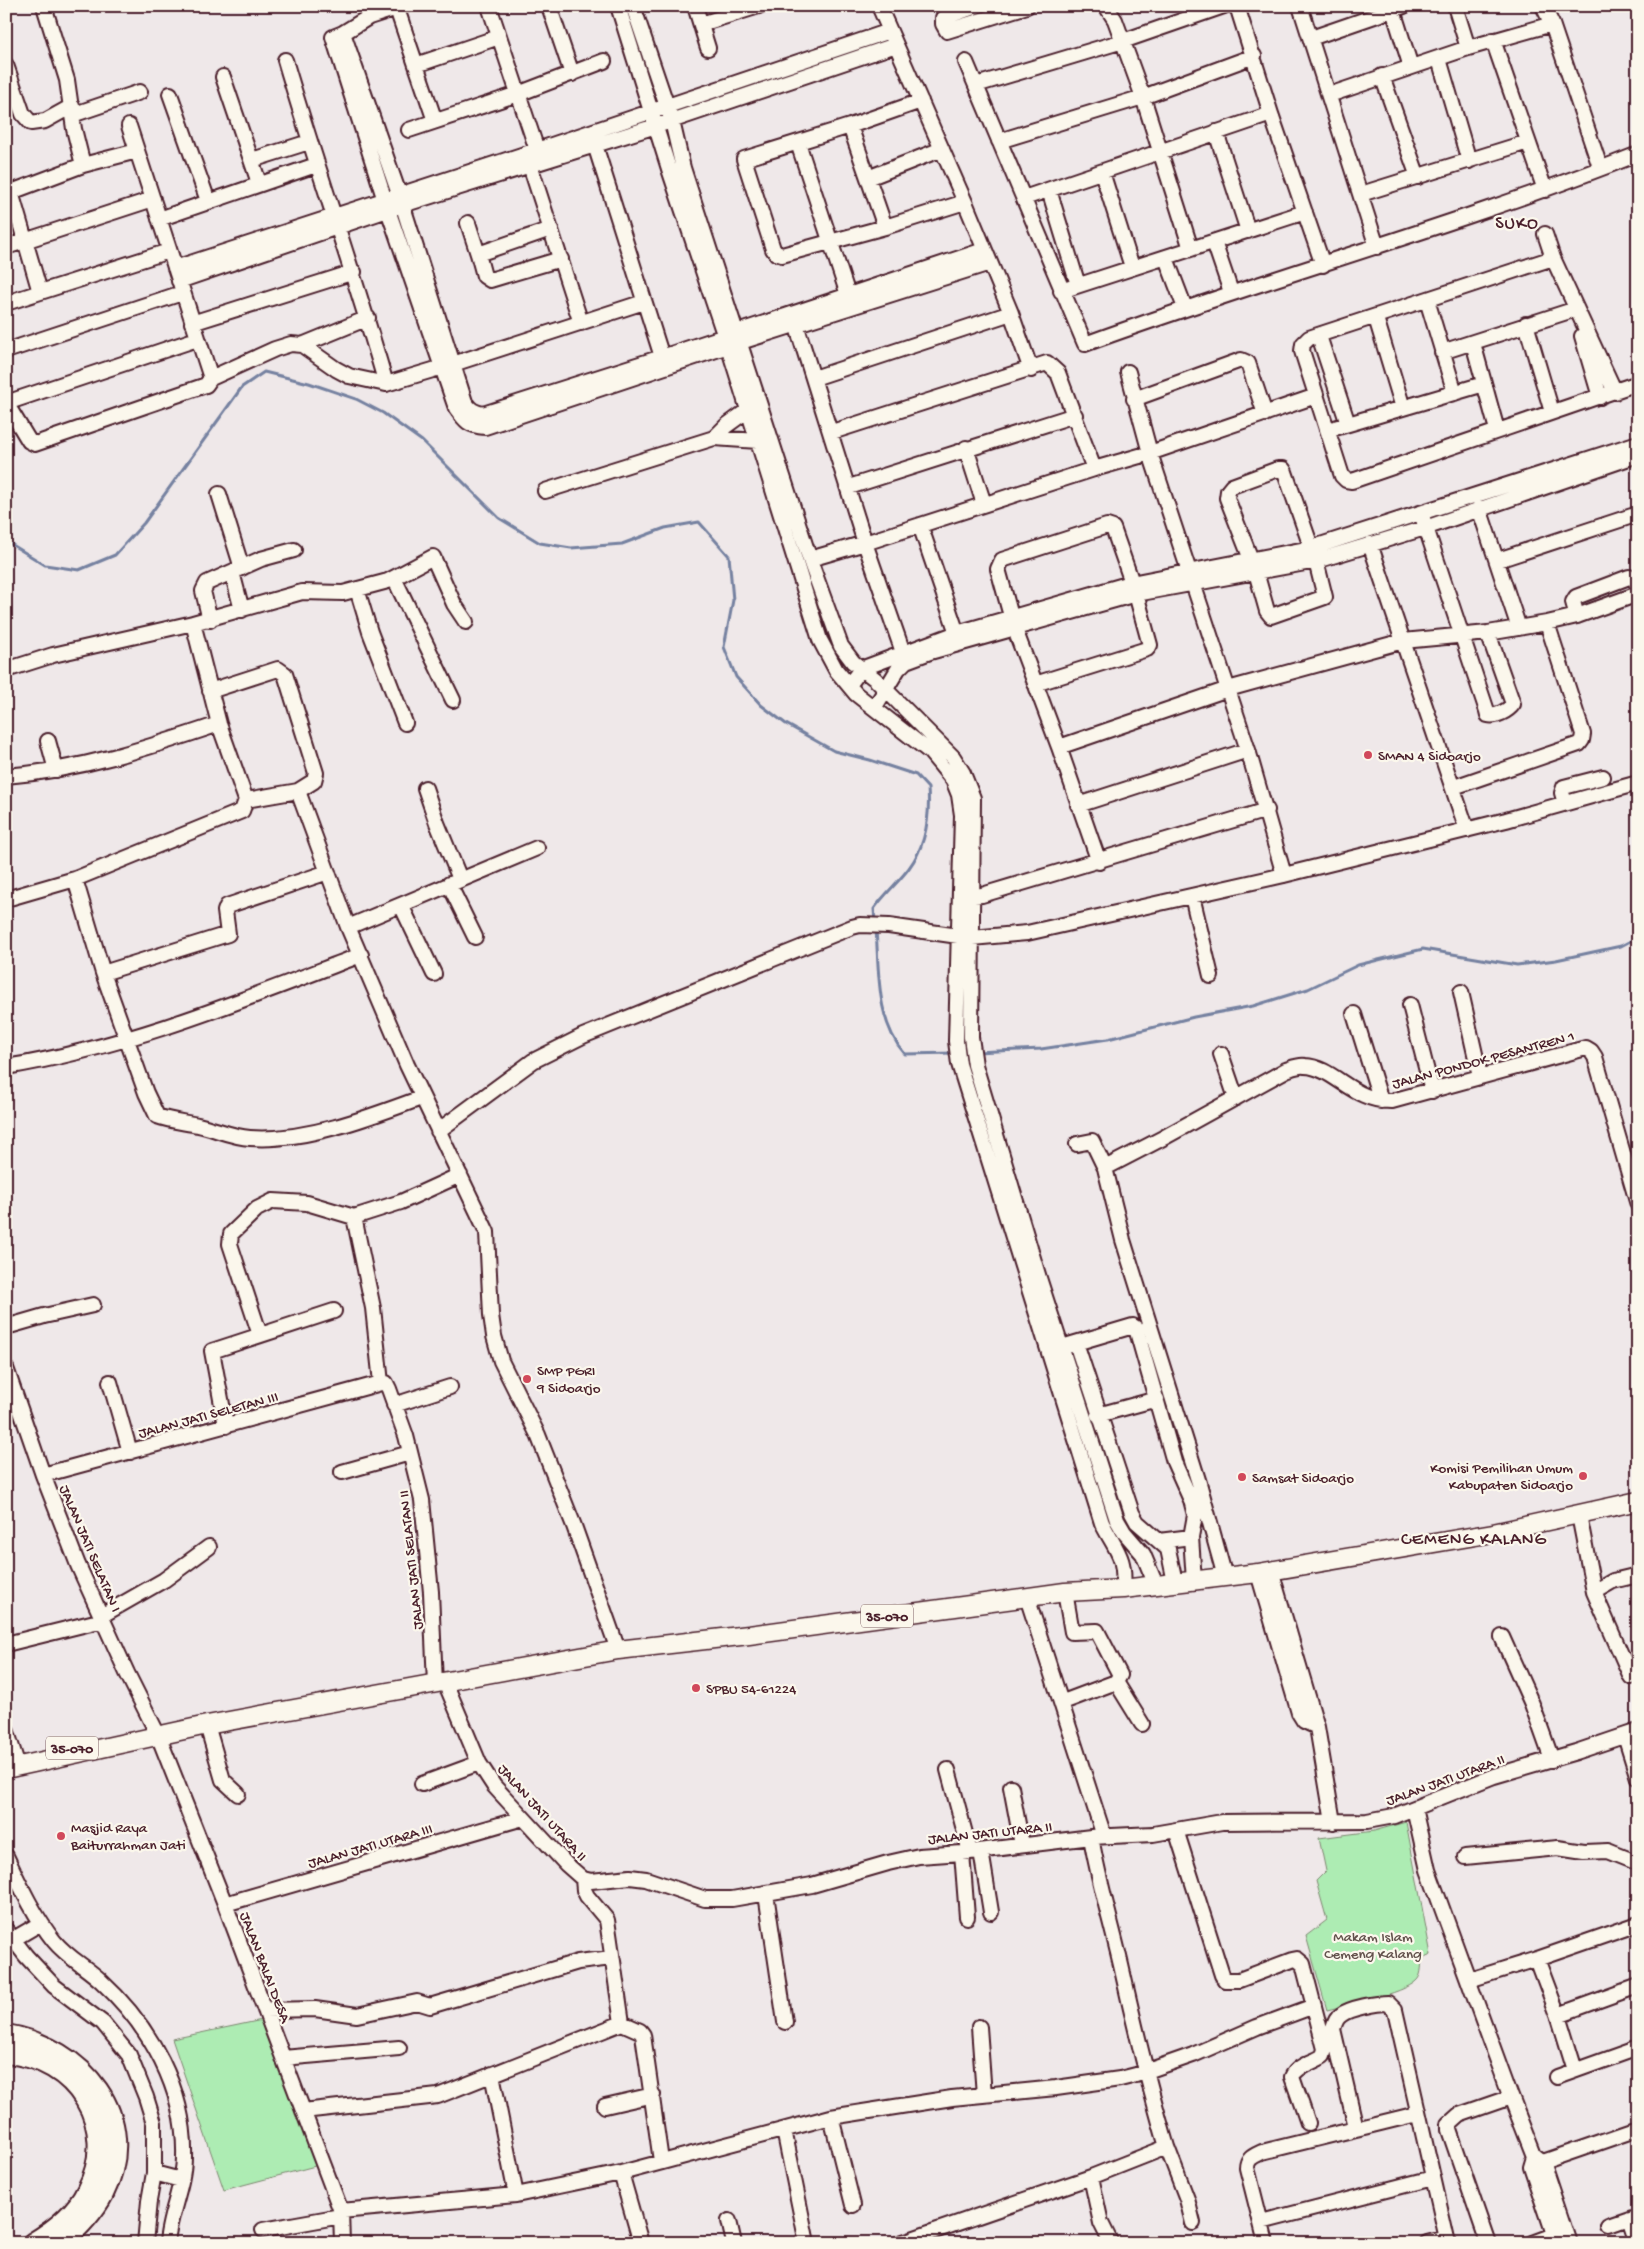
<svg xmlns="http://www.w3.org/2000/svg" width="1644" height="2249" viewBox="0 0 1644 2249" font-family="'Gochi Hand',sans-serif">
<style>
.green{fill:#adecb3;stroke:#7c866f}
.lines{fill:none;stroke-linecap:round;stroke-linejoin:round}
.stream{stroke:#7581a0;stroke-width:3}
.minor-casing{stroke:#4a1f2b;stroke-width:18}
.major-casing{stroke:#4a1f2b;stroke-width:21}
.highway-casing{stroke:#4a1f2b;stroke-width:24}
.minor{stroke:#fbf7ec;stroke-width:14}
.major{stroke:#fbf7ec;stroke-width:18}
.highway{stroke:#fbf7ec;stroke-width:20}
.poi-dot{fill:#d1495b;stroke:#fbf7ec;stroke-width:2}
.labels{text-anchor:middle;stroke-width:4.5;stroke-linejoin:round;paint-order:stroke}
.shield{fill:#fbf7ec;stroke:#7f6065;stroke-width:1}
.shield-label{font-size:14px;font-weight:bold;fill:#4a1f2b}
.poi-label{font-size:15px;fill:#4a1f2b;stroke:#fbf7ec;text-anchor:start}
.street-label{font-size:15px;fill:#4a1f2b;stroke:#fbf7ec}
.park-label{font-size:15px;fill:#63524d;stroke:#fbf7ec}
.quarter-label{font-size:18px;letter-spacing:1px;fill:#4a1f2b;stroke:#fbf7ec}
</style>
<rect width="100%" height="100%" fill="#efe8e9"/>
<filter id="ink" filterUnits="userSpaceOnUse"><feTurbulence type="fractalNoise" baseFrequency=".02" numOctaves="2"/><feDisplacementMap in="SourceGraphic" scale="10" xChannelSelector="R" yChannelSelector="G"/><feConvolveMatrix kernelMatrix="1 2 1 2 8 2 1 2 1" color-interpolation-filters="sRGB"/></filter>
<g filter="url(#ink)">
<path class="green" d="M 1406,1822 L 1431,1955 L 1422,1959 C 1421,1967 1422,1976 1416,1981 C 1403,1994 1347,2005 1327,2010 L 1306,1936 L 1327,1920 L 1316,1881 L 1326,1871 L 1319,1838 L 1374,1831 Z
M 262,2020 L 319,2165 L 224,2190 L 172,2039 Z"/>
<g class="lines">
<path class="stream" d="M 6,541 L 45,565 L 79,570 L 115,555 L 144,523 L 242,387 L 264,372 L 309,383 L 356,399 L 383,413 L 422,441 L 499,518 L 540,543 L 571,548 L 622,544 L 665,528 L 699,522 L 729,556 L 733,600 L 724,647 L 736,677 L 761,705 L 786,724 L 834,751 L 870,760 L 916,775 L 928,788 C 930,816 927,844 909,868 C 898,883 884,894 874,909 L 875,923
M 876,929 C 879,970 876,1022 905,1054 L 955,1053
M 976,1052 L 1041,1049 L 1108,1039 L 1194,1017 L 1253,1006 L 1308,989 L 1358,965 L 1423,949 L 1517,965 L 1556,960 L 1621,946 L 1638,937"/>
<g class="minor-casing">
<path id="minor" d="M 44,6 L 67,80 L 74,129 L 83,165
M 489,6 L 537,150
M 549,6 L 572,74
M 618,6 L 670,172 L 728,346 L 820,640 L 836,670 L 856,694 L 930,752 L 940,764 L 953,780 L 959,795 L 962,815 L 956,1041 L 959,1064 L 1102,1523 C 1116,1551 1126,1556 1123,1589
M 633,6 L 672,121 L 683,168 L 812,566 L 841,646 L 853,662 L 875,679 L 953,757 L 963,773 L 973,798 L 971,1037 L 975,1065 L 1039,1278 L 1117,1520 L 1124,1532 L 1143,1554 L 1156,1585
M 695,6 L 708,48
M 879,6 L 965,202 L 1011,313 L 1031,370
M 977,6 L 943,18 L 943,24 L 947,31 L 1027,6
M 1106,6 L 1115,20 L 1143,97 L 1191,249
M 1237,6 L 1271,114 L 1323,265
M 1300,6 L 1377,247
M 1455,6 L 1468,48
M 1543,6 L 1552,24 L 1600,167
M 397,9 L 435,121
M 1393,10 L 1411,67
M 701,24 L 759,6
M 343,33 L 369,17 L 403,6
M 1311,38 L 1404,6
M 1493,40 L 1545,190
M 1439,59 L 1469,161
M 285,60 C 317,169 355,275 386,384
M 966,62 L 1085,344 C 1268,277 1457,226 1638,154
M 6,65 L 23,114 L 31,123 L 45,121 L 72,106
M 416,65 L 499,37
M 1382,76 L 1418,177
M 223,77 L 259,183
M 976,85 L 1123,41 L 1224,6
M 170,94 L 208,201
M 1329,95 L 1468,48 L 1552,24
M 921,101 L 850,126 L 744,159 L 773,249 L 776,253 L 782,255 L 885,227 L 965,202
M 72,115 L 140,92
M 850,126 L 885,227
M 409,130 L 518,94 L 604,61
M 1216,132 L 1248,231
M 999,141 L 1143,97 L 1254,56
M 798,143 L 850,301
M 595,145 L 662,357
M 528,159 L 581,323
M 252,160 L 309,142
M 1102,172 L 1132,267
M 868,178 L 942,149
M 1049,190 L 1078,285
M 11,192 L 40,292
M 6,194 L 83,165 L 137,151
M 1361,194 L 1528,142
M 1024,198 L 1271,114
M 159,219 L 316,165
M 468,223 L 478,254
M 551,229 L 478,254 L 484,276 L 490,280 L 561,259
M 1545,234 L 1553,258 L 1615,392
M 1214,242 L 1231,292
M 6,247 L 153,199
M 984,250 L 662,357 L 483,414 C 474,412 470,410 465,402 L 399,194 L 343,33 L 333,37 L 388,210 L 456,408 C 465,421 469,426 485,427 L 728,346 L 990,263
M 1166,258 L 1185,308
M 1553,258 L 1309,338 L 1303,344 L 1302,351 L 1342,476 L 1346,480 L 1352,481 L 1638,383
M 175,268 L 537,150 L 890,31
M 179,281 L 393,208 L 656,126 L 896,45
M 1061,291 L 1305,212
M 1427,300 L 1455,393
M 6,303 L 169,251
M 1376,318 L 1403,408
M 192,323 L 354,272
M 796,324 L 865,543 L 906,661
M 1526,324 L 1552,412
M 1319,336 L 1348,424
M 1582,336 L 1600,397
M 1473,343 L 1497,430
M 302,345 L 368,318
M 6,351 L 182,293
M 1442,352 L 1576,309
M 1128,372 L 1150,453 L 1248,750 L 1284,875
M 211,378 L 275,349 L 291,344 L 302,345 L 336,369 L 349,376 L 386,384 L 453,364 L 644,302
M 814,378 L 1011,313
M 1134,399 L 1241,360 L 1248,363 L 1265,414
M 6,403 L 29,441 L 35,444 L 206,385 L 211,378 L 129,126
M 6,403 L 197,339
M 748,410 L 726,426 L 714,438 L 758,441
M 1328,430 L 1484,384
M 832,432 L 1047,363 L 1058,373 L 1094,469
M 966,448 L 984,504
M 1278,469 L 1283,469 L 1285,472 L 1316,561 L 1325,597 L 1271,616 L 1267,611 L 1256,572 L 1227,498 L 1228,491 L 1232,486 Z
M 849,487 L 1075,415
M 545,491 L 714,438
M 219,494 L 242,568
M 1479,508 L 1519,628
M 1423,519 L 1487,711 L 1488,715 C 1496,717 1508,711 1513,704 L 1488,633
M 920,525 L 960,642
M 1370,544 L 1467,830
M 810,559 L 865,543 L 1094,469 L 1150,453 L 1316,396
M 1498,560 L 1638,514
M 232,572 L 242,610
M 394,578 L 453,700
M 357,589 L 370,632 L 405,723
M 1577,616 L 1573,602 L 1576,597 L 1629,577 L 1635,579 L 1638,587
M 210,620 L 203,591 L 207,583 L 261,559 L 294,550
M 193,623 L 302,592 L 343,593 L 388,581 L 433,557 L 454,604 L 466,622
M 6,670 L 53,655 L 193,623 L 219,724 L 246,800
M 1035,684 L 1147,649 L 1150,645 L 1136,594 L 1113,528 L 1107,526 L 1002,560 L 998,569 L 1014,627 L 1059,747 L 1099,862
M 849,685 L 861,669 L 957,633 L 1131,583 L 1311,548 L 1638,443
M 875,707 L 898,669 L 906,661 L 930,652 L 1136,594 L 1316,561 L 1425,528 L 1638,455
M 48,741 L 56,770
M 1059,747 L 1228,689 L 1403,641 L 1488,633 L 1547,623 L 1577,616 L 1638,594
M 6,776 C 81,770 148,748 219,724
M 1454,787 L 1579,744 L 1582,740 L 1583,734 L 1547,623
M 425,788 L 437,823 L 460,879
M 298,791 L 348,927 L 407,1065 L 487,1232 L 491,1315 L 494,1336 L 501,1361 L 538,1435 L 574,1526 L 618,1650
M 1565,803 L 1562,793 L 1564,787 L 1603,777
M 1078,805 L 1248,750
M 75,879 L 103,973 L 146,1093 L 157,1116 C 170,1121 184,1122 198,1125 C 216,1129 232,1137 250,1138 C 305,1142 370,1117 421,1098
M 449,884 L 475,937
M 971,896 L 982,895 L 1267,810
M 1192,896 L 1211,976
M 6,899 L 75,879 L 242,811 L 246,800 L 298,791 L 314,781 L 316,773 L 285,674 L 278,669 L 210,691
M 401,905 L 434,974
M 348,927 L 537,848
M 103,973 L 228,934 L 225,911 L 227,906 L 328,872
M 1461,992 L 1480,1076
M 1410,1005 L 1432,1091
M 1354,1014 L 1381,1101
M 1221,1054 L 1236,1098
M 6,1067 C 129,1047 245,999 361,955
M 438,1131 L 533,1061 L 583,1036 L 852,927 L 860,925 L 889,926 L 972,938 L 1027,933 L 1284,875 L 1506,820 L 1638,783
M 1077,1144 L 1092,1141 L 1105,1168 L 1123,1240 L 1199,1483 L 1225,1577
M 1105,1168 L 1163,1138 L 1286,1070 C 1292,1068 1299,1065 1305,1066 C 1334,1067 1353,1102 1392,1101 L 1586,1048 L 1591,1051 L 1595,1057 L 1638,1205
M 354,1217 L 373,1308 L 381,1383
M 6,1327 L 44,1316 L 93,1305
M 260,1335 L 230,1244 L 231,1234 L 257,1209 L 273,1201 L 307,1203 L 354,1217 L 401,1202 L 460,1175
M 1076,1343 L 1132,1513 L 1137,1522 L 1168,1549 L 1175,1582
M 1062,1347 L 1133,1326 L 1136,1328 L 1174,1462 L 1191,1500 L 1195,1515 L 1191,1537 L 1194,1581
M 6,1368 L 43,1475 L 78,1565 L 127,1673 L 158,1735 L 225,1904 L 341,2211 L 342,2243
M 110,1382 L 130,1452
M 381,1383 L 386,1383 L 389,1389 L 406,1436 L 422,1500 L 431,1592 L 435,1684
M 394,1405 L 450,1387
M 1098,1415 L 1157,1399
M 226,1426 L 212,1351 L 334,1311
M 342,1472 L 410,1453
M 43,1475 L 381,1383
M 1579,1515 L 1594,1592 L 1631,1677
M 1159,1541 L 1191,1537
M 1271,1571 L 1317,1727 L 1333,1822
M 1258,1573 L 1299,1713 L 1304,1721 L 1317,1727
M 1594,1592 L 1613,1581 L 1638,1575
M 1027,1597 L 1104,1836
M 101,1616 L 164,1580 L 209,1547
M 1502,1637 L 1532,1704 L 1552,1760
M 6,1644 L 103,1620
M 445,1682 L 479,1763 L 494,1786 L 566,1864 L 583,1879 L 591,1881 L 630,1877 L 646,1879 L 705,1899 L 732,1899 L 812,1885 L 888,1863 L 919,1856 L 962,1853 L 1091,1837 L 1153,1834 L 1222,1822 L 1367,1821 L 1394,1816 L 1494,1776 L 1576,1752 L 1638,1731
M 1116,1682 L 1142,1724
M 1063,1702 L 1116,1682 L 1120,1675 L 1097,1631 L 1072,1632 L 1065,1592
M 207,1725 L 223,1780 L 238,1794
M 6,1729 L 16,1760
M 1625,1736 L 1638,1778
M 948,1770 L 970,1852
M 422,1784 L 479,1763
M 1011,1787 L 1022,1845
M 1414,1808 L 1428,1870 L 1511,2097 L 1534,2156
M 1176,1830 L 1222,1975 L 1225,1980 L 1239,1980 L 1292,1960 L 1297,1959 L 1303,1964 L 1325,2049 L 1323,2056 C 1313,2063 1297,2065 1292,2077 L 1308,2123
M 1091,1837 C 1099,1884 1113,1928 1123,1974 C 1136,2032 1150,2090 1167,2147
M 981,1851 L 991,1912
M 962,1853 L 967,1917
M 6,1856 C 20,1885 34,1916 54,1941 C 67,1957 86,1967 101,1981 C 150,2026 186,2090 184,2157 C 184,2186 169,2214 167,2243
M 1465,1857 L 1558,1848 L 1584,1852 L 1608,1851 L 1638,1863
M 766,1894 L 785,2022
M 225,1904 L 523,1818
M 6,1930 L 26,1956 L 54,1986 L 103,2023 L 129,2055 L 146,2097 L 154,2123 L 154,2173 L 149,2201 L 145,2243
M 12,1940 L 41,1923
M 1537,1959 L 1558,2015 L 1575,2070
M 1469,1980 L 1537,1959 L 1638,1924
M 265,2010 L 315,2009 L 357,2015 L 417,2002 L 430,2006 L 578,1962 L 612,1958
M 1558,2015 L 1638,1986
M 622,2023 L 640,2031 L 643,2035 L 661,2161
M 979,2027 L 984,2095
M 283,2058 L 399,2048
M 492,2074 L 516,2195
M 1557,2077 L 1638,2048
M 605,2106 L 653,2095
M 303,2111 L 438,2096 L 622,2023 L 607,1920 L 587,1896 L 584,1890 L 583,1879
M 831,2117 L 853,2205
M 1356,2128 L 1333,2029 C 1335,2023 1336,2018 1341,2015 C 1349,2008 1378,2003 1388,2003 L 1395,2010 L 1448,2243
M 784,2130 L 807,2243
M 1534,2165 L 1638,2129
M 154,2173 L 181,2180
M 621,2173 L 641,2243
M 1091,2177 L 1101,2223 L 1111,2243
M 341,2211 L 516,2195 L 621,2173 L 831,2117 L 952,2098 L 1056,2088 L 1120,2079 L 1136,2075 L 1193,2055 L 1257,2027 L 1314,2006
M 1629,2219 L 1637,2243
M 729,2221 L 734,2243
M 1261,2222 L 1433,2178
M 1609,2226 L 1638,2216
M 263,2230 L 341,2216
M 900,2243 L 1091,2177 L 1167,2147 L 1187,2199 L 1193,2223
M 1266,2243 L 1247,2168 C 1247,2158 1254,2156 1262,2152 L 1417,2114
M 1427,2243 L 1447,2238
M 1488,2243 L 1449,2130 L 1449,2124 L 1459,2115 L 1511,2097
M 1532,2243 L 1562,2232
M 1557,2243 L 1531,2166 L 1534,2156 L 1542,2162 L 1569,2243"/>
</g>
<g class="major-casing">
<path id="major" d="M 6,1769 L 207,1725 L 618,1650 L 749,1635 L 1065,1592 L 1123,1589 L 1258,1573 L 1493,1533 L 1638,1501"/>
</g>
<g class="highway-casing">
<path id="highway" d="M 6,2035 C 82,2047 142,2117 103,2194 C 93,2213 77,2229 61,2243
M 6,2053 C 76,2058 121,2126 87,2191 C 76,2214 55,2230 33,2243"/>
</g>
<use href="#minor" class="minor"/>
<use href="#major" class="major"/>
<use href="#highway" class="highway"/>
</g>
</g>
<g class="poi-dot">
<circle cx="1368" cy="755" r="5"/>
<circle cx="527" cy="1379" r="5"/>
<circle cx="1583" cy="1476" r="5"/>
<circle cx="1242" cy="1477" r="5"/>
<circle cx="696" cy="1688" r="5"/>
<circle cx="61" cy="1836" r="5"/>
</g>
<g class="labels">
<g class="shield">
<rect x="861" y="1604.5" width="52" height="23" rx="4"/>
<rect x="46" y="1736.5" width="52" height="23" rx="4"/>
</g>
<g class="shield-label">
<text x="887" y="1621">35-070</text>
<text x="72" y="1753">35-070</text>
</g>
<g class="poi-label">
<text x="1378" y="760">SMAN 4 Sidoarjo</text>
<text x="537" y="1375">SMP PGRI<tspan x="537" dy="17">9 Sidoarjo</tspan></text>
<text x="1573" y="1472" text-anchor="end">Komisi Pemilihan Umum<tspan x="1573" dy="17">Kabupaten Sidoarjo</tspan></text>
<text x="1252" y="1482">Samsat Sidoarjo</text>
<text x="706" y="1693">SPBU 54-61224</text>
<text x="71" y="1832">Masjid Raya<tspan x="71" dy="17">Baiturrahman Jati</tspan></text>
</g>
<g class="street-label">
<text transform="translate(1483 1059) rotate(-15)" y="5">JALAN PONDOK PESANTREN 1</text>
<text transform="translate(208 1414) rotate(-15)" y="5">JALAN JATI SELETAN III</text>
<text transform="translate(91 1548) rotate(67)" y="5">JALAN JATI SELATAN I</text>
<text transform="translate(410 1560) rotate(-96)" y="5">JALAN JATI SELATAN II</text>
<text transform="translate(1445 1779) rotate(-20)" y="5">JALAN JATI UTARA II</text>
<text transform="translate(543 1812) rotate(48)" y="5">JALAN JATI UTARA II</text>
<text transform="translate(990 1832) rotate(-6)" y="5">JALAN JATI UTARA II</text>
<text transform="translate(370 1845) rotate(-16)" y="5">JALAN JATI UTARA III</text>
<text transform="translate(266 1967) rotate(69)" y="5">JALAN BALAI DESA</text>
</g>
<g class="park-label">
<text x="1373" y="1941">Makam Islam<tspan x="1373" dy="17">Cemeng Kalang</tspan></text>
</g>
<g class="quarter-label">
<text x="1517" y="228">SUKO</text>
<text x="1474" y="1544">CEMENG KALANG</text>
</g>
</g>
<rect width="1644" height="2249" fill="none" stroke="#fbf7ec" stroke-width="25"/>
<rect x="12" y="12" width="1619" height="2224" fill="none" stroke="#4a1f2b" stroke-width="2" filter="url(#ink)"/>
</svg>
